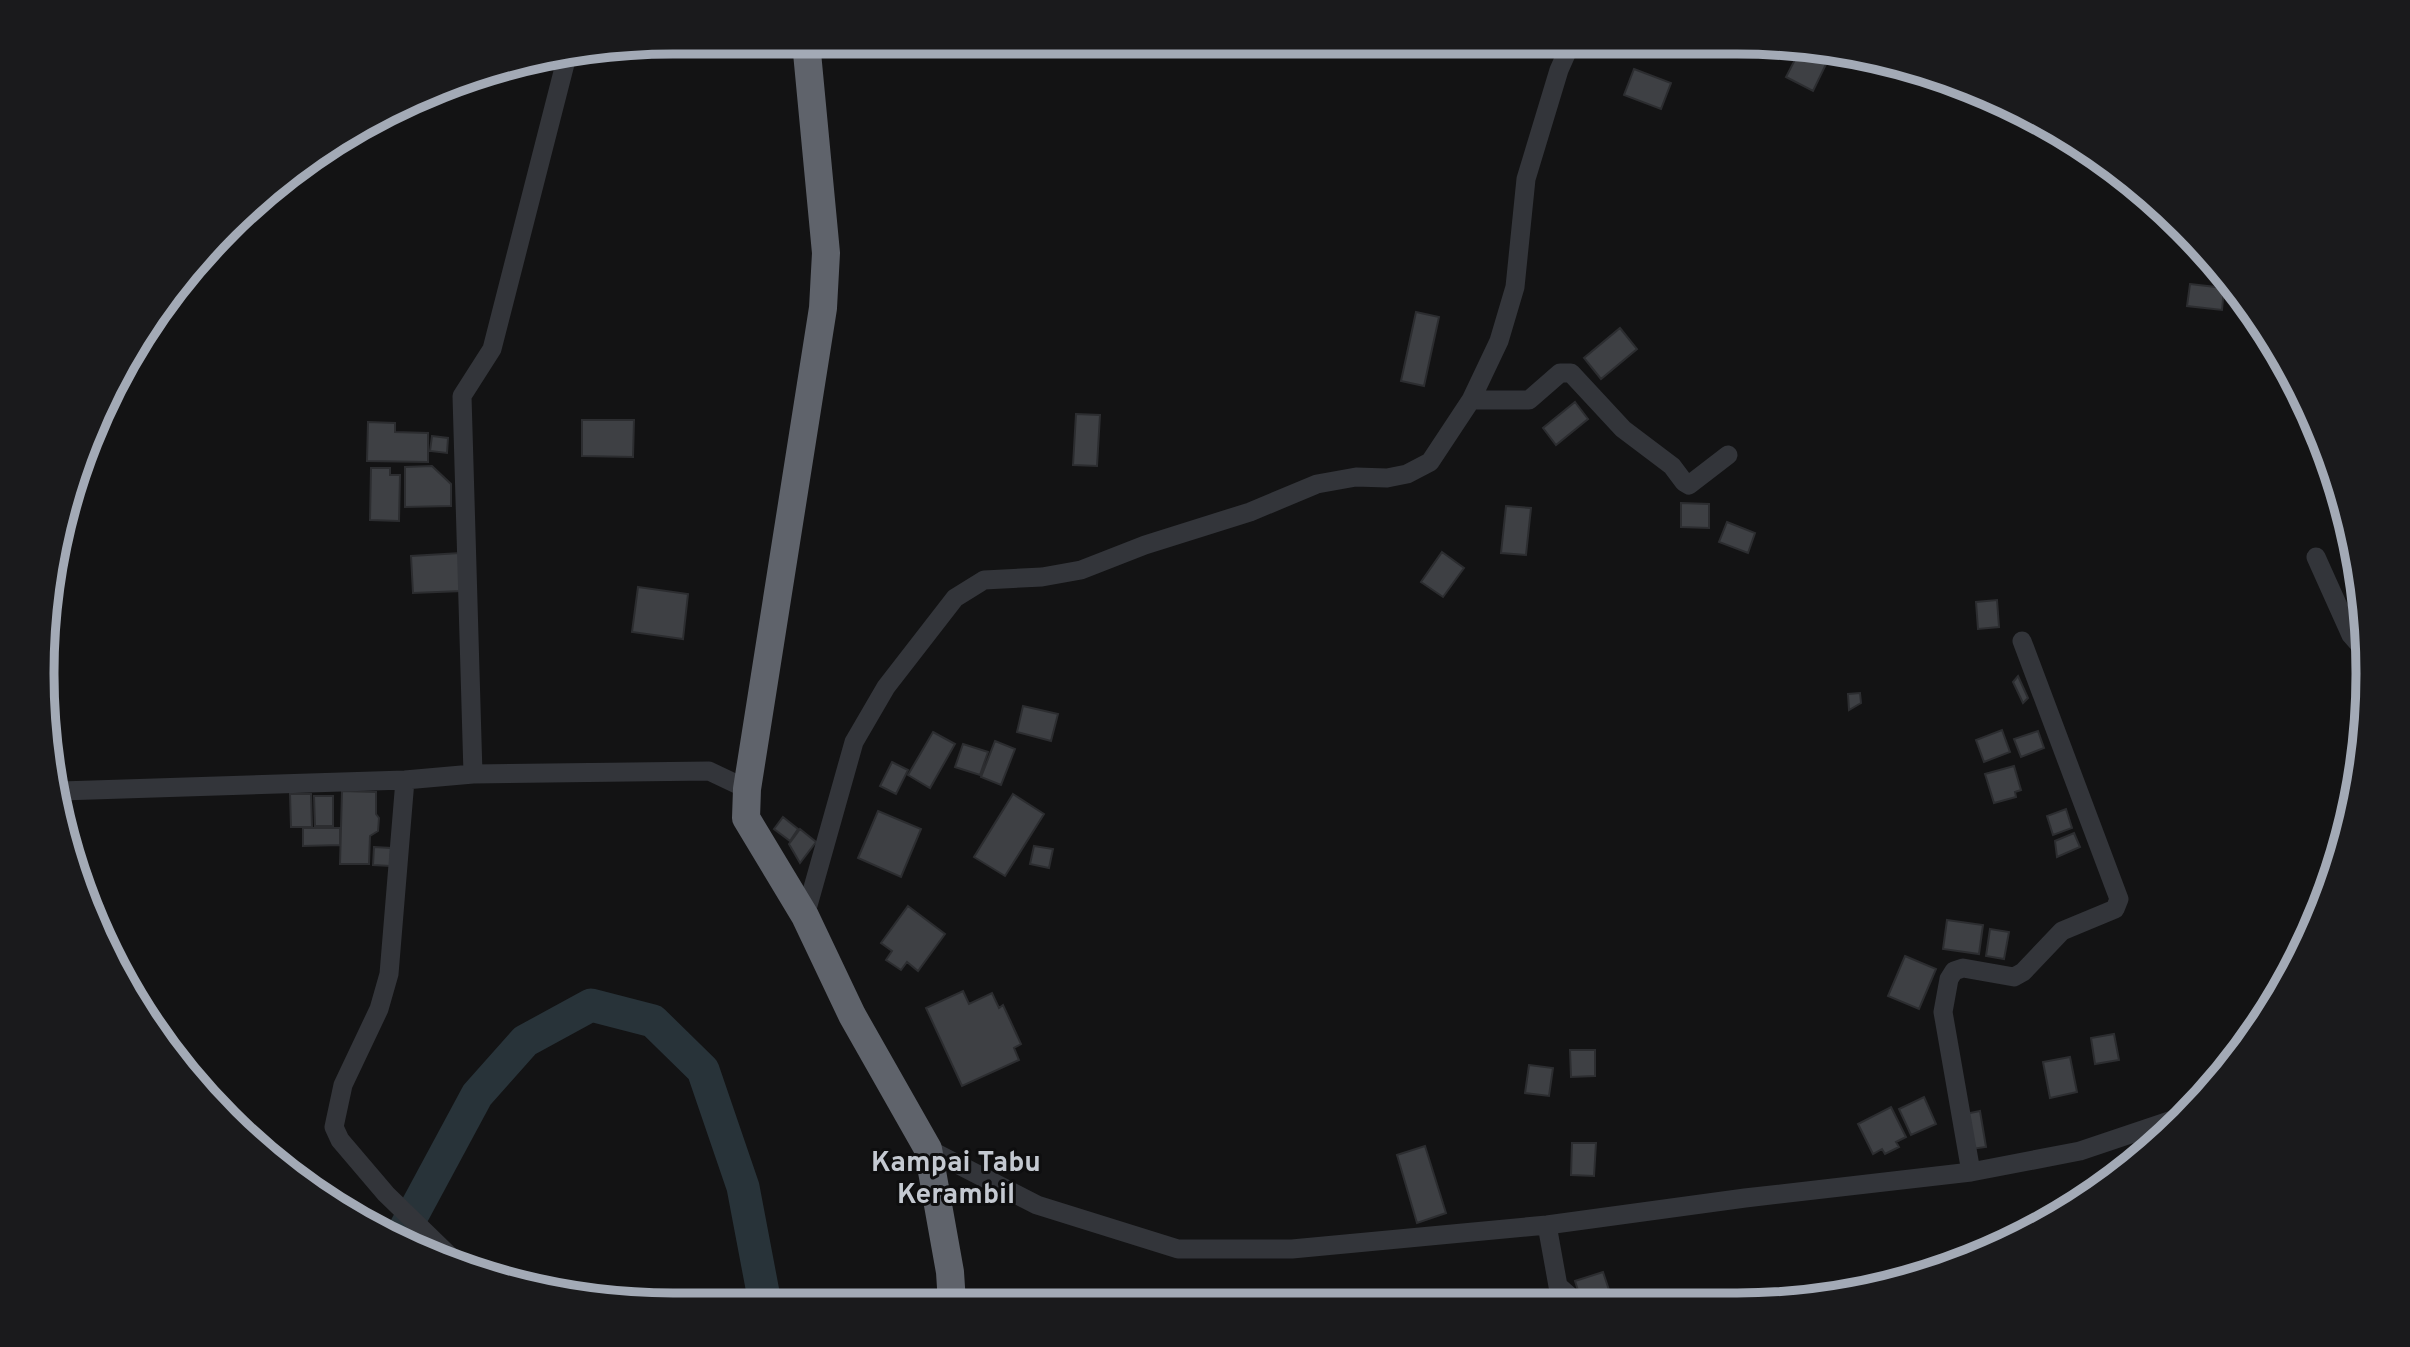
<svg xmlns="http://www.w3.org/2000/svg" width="2410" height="1347" viewBox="0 0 2410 1347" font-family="Overpass,sans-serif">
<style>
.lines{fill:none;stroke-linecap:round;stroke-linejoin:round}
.river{stroke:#283339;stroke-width:33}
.building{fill:#3e4044;stroke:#2c2d30;stroke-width:2}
.minor{stroke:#33353a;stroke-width:19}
.highway{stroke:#5f636b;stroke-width:28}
.labels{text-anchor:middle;stroke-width:6;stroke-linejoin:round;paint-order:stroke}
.quarter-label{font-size:28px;font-weight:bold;fill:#c4c9d1;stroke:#0e0e0f}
.rim{fill:none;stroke:#a3aab6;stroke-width:9}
</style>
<rect width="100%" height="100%" fill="#131314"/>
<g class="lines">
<path class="river" d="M 400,1238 L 477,1095 L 525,1041 L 591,1005 L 653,1021 L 703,1070 L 743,1187 L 765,1303"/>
</g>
<path class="building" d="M 1801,48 L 1829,58 L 1813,91 L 1786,77 Z
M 1634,69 L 1671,83 L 1661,109 L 1624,95 Z
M 2190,284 L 2224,288 L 2222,310 L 2187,306 Z
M 1416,312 L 1439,317 L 1424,386 L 1401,381 Z
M 1620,328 L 1637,349 L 1601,379 L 1584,358 Z
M 1575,402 L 1588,419 L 1556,445 L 1543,428 Z
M 1076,414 L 1100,415 L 1097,466 L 1073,465 Z
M 582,420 L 634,420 L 633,457 L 582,456 Z
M 368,422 L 395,423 L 395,432 L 428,433 L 428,462 L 367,461 Z
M 432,436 L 448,438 L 447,453 L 430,451 Z
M 432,466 L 451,484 L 451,506 L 405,507 L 405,467 Z
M 371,468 L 390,468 L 390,475 L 400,475 L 399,521 L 370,520 Z
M 1681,503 L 1709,504 L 1709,528 L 1681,527 Z
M 1506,506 L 1531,508 L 1526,555 L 1501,553 Z
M 1727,522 L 1755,533 L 1748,553 L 1719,542 Z
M 1442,552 L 1464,568 L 1443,597 L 1421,582 Z
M 460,553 L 462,591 L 413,593 L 411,556 Z
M 638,587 L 688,594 L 683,639 L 632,632 Z
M 1997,600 L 1999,627 L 1978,629 L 1976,602 Z
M 2018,676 L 2028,698 L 2023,703 L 2013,682 Z
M 1860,693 L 1861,703 L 1849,710 L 1848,694 Z
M 1023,706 L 1058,714 L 1051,741 L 1017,732 Z
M 2002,730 L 2010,752 L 1984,762 L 1976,740 Z
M 2038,731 L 2044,748 L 2021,757 L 2014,739 Z
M 933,732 L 955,744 L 930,788 L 908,775 Z
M 995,741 L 1015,749 L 1001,785 L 981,777 Z
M 963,744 L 988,752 L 980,775 L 955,767 Z
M 892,762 L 908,770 L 896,794 L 880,786 Z
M 2014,766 L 2021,790 L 2015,792 L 2016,797 L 1994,803 L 1985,774 Z
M 342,791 L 376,792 L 376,814 L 379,818 L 378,831 L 370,836 L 369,864 L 340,864 Z
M 290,794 L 311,794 L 312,827 L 291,827 Z
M 1013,794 L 1044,814 L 1005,876 L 974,857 Z
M 314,796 L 333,796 L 333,826 L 315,826 Z
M 2066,809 L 2072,828 L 2053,835 L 2047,816 Z
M 878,811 L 921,829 L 901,877 L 858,858 Z
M 783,817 L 798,829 L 790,841 L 774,829 Z
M 303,828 L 340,828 L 340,845 L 303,846 Z
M 800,829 L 816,842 L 800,863 L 789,844 Z
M 2074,833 L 2080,847 L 2057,857 L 2055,841 Z
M 1034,846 L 1053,849 L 1049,868 L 1030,864 Z
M 374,847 L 391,848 L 390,866 L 373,865 Z
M 908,906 L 945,934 L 918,971 L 907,962 L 901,970 L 886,960 L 892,951 L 881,943 Z
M 1947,920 L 1983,925 L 1979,954 L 1943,949 Z
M 1990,929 L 2009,932 L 2004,959 L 1986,956 Z
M 1905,956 L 1936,969 L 1919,1009 L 1888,996 Z
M 963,991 L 969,1004 L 992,993 L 999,1008 L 1003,1005 L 1021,1044 L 1014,1048 L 1019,1060 L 962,1086 L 926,1008 Z
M 2114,1034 L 2119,1060 L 2095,1064 L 2091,1038 Z
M 1570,1050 L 1595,1050 L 1595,1076 L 1571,1077 Z
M 2070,1057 L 2077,1092 L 2050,1098 L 2043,1062 Z
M 1529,1065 L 1553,1068 L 1549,1096 L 1525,1093 Z
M 1924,1097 L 1936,1124 L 1911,1135 L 1899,1109 Z
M 1891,1107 L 1906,1137 L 1896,1142 L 1899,1147 L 1885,1154 L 1882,1149 L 1873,1154 L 1858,1124 Z
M 1980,1111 L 1986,1147 L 1971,1149 L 1965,1114 Z
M 1572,1143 L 1596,1143 L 1594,1176 L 1571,1175 Z
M 1425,1146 L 1446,1213 L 1417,1223 L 1397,1155 Z
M 1603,1272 L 1612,1299 L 1581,1300 L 1575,1281 Z"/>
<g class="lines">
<path class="minor" d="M 1471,400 L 1529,400 L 1560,373 L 1571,373 L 1623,429 L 1672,466 L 1684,482 L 1689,485 L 1728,455
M 2316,557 L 2351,635 L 2366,652
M 473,774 L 462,396 L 492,349 L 566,60
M 405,780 L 389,974 L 379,1009 L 343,1085 L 334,1127 L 340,1140 L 386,1194 L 454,1260
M 61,791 L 405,780 L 473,774 L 709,771 L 747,789
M 805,916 L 854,742 L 886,687 L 955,598 L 984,580 L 1042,577 L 1081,570 L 1145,545 L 1250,512 L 1317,484 L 1356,477 L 1387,478 L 1407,474 L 1430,462 L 1471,400 L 1499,341 L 1515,287 L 1526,179 L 1559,70 L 1571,43
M 928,1149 L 1037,1205 L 1178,1249 L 1292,1249 L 1547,1225 L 1745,1198 L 1971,1172 L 2080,1151 L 2187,1115
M 1971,1172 L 1943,1012 L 1949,979 L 1954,971 L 1963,968 L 2014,977 L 2023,972 L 2062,931 L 2115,909 L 2119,899 L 2022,641
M 1547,1225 L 1558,1286 L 1574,1300"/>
<path class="highway" d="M 806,42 L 826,253 L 823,308 L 747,789 L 746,818 L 805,916 L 852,1015 L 928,1149 L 950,1272 L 952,1303"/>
</g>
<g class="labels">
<g class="quarter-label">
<text x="956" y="1171">Kampai Tabu<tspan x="956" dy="32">Kerambil</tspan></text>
</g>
</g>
<path d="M0 0H2410V1347H0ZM673 54H1737A619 619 0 0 1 2356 673V674A619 619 0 0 1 1737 1293H673A619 619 0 0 1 54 674V673A619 619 0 0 1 673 54Z" fill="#1a1a1c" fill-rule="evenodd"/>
<path class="rim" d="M673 54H1737A619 619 0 0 1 2356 673V674A619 619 0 0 1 1737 1293H673A619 619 0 0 1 54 674V673A619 619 0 0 1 673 54Z"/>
</svg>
